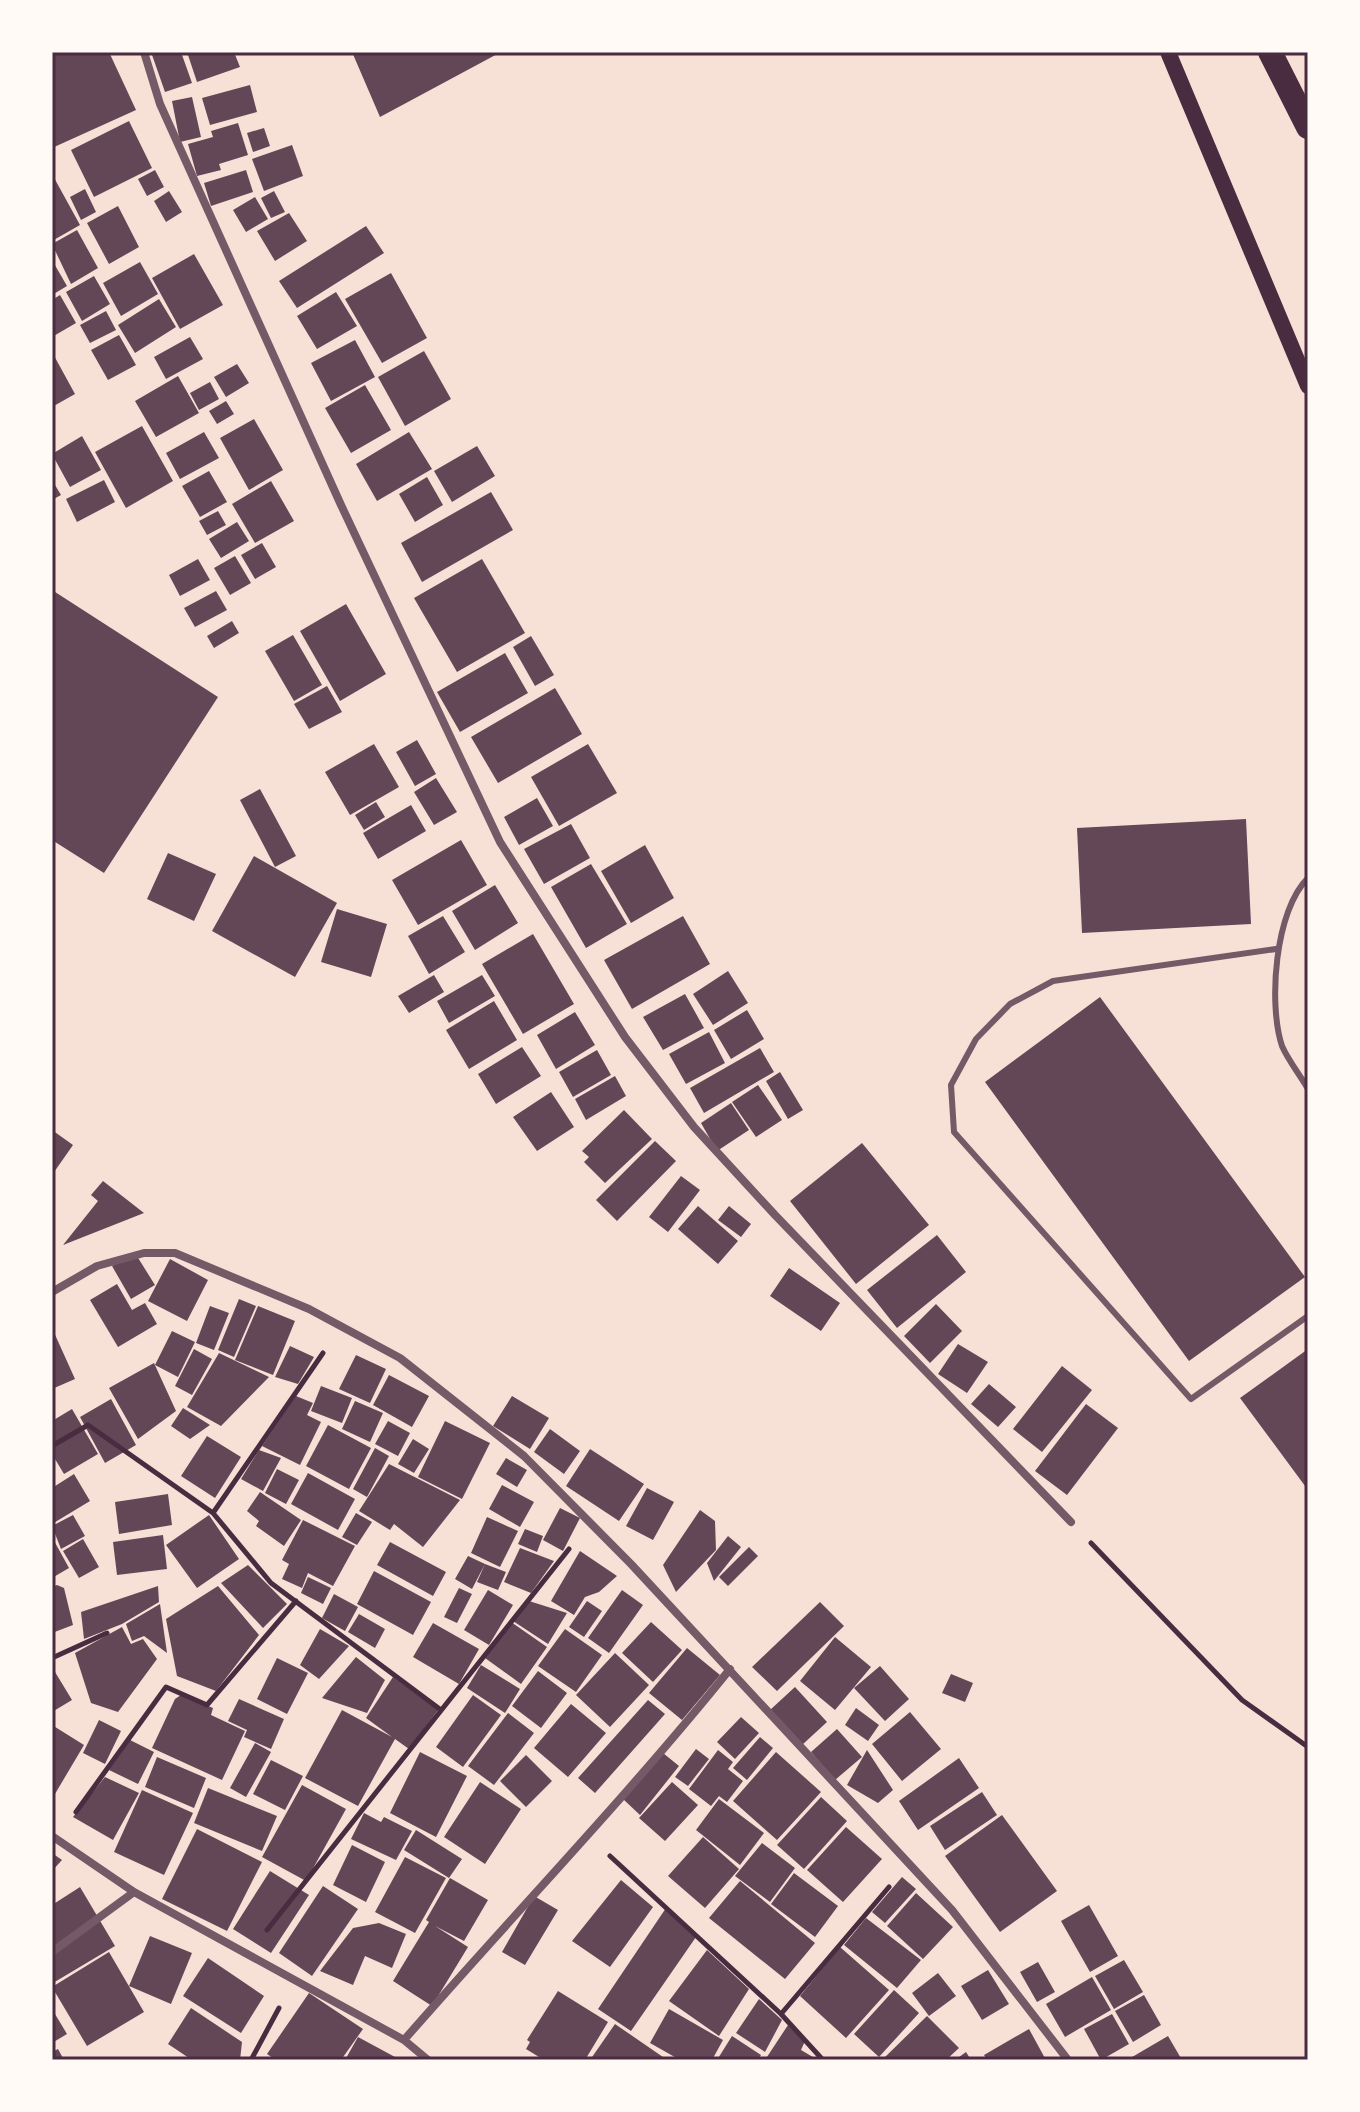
<svg xmlns="http://www.w3.org/2000/svg" width="1360" height="2112" viewBox="0 0 1360 2112" font-family="Lato,sans-serif">
<style>
.building{fill:#644757}
.lines{fill:none;stroke-linecap:round;stroke-linejoin:round}
.path{stroke:#4a2c40;stroke-width:5}
.service{stroke:#755966;stroke-width:6}
.minor{stroke:#755966;stroke-width:8}
.secondary{stroke:#4a2c40;stroke-width:16}
.motorway{stroke:#4a2c40;stroke-width:24}
.neatline{fill:none;stroke:#4a2c40;stroke-width:3}
</style>
<rect width="100%" height="100%" fill="#f7e1d7"/>
<path class="building" d="M 52,52 L 109,52 L 136,110 L 52,148 Z
M 151,52 L 181,52 L 192,83 L 165,92 Z
M 187,52 L 234,52 L 240,67 L 197,82 Z
M 352,52 L 501,52 L 380,117 Z
M 250,85 L 257,112 L 210,125 L 202,98 Z
M 192,97 L 201,137 L 180,142 L 172,101 Z
M 129,121 L 152,168 L 94,197 L 71,150 Z
M 238,123 L 248,155 L 219,164 L 221,170 L 197,176 L 188,144 L 213,137 L 211,131 Z
M 264,128 L 270,146 L 253,152 L 247,133 Z
M 292,145 L 303,176 L 264,191 L 252,159 Z
M 155,170 L 164,187 L 147,196 L 138,179 Z
M 246,170 L 253,192 L 211,206 L 204,183 Z
M 52,174 L 80,225 L 52,241 Z
M 85,189 L 96,212 L 81,220 L 70,197 Z
M 169,191 L 182,212 L 166,222 L 154,201 Z
M 274,191 L 285,212 L 271,218 L 261,198 Z
M 255,197 L 268,219 L 246,232 L 233,210 Z
M 118,206 L 139,247 L 109,264 L 87,223 Z
M 289,213 L 307,241 L 275,261 L 257,231 Z
M 366,226 L 384,253 L 297,308 L 279,281 Z
M 77,230 L 98,268 L 71,284 L 52,244 Z
M 194,254 L 223,305 L 180,329 L 152,278 Z
M 52,260 L 67,286 L 52,295 Z
M 140,262 L 158,294 L 121,316 L 103,283 Z
M 391,273 L 427,338 L 382,363 L 345,299 Z
M 94,276 L 110,304 L 82,321 L 66,292 Z
M 336,292 L 357,326 L 317,349 L 297,316 Z
M 60,295 L 76,323 L 52,337 L 52,300 Z
M 159,299 L 176,327 L 135,353 L 118,325 Z
M 106,311 L 116,330 L 90,343 L 80,325 Z
M 119,335 L 136,365 L 108,380 L 91,350 Z
M 190,337 L 203,359 L 166,379 L 154,357 Z
M 355,340 L 375,377 L 331,401 L 311,363 Z
M 424,351 L 451,399 L 405,426 L 378,377 Z
M 52,352 L 75,394 L 52,407 Z
M 237,364 L 249,383 L 226,397 L 214,377 Z
M 178,376 L 199,413 L 156,437 L 135,401 Z
M 210,382 L 219,399 L 199,410 L 190,393 Z
M 365,385 L 391,430 L 351,453 L 325,408 Z
M 226,401 L 234,414 L 217,424 L 209,411 Z
M 254,419 L 283,470 L 249,490 L 220,438 Z
M 142,426 L 173,481 L 126,508 L 95,452 Z
M 204,432 L 219,458 L 180,479 L 166,453 Z
M 409,432 L 432,469 L 377,501 L 356,464 Z
M 82,436 L 101,470 L 70,487 L 52,454 Z
M 477,446 L 495,476 L 452,502 L 434,471 Z
M 209,471 L 227,502 L 200,517 L 182,486 Z
M 427,477 L 443,505 L 415,522 L 399,494 Z
M 52,480 L 61,495 L 52,500 Z
M 104,480 L 115,502 L 77,522 L 66,499 Z
M 271,481 L 294,521 L 255,543 L 232,504 Z
M 491,492 L 513,530 L 422,582 L 401,543 Z
M 218,511 L 226,525 L 207,535 L 199,521 Z
M 237,522 L 249,541 L 221,558 L 209,539 Z
M 262,543 L 276,567 L 255,579 L 241,555 Z
M 235,556 L 251,583 L 230,595 L 214,568 Z
M 198,559 L 210,580 L 180,596 L 169,575 Z
M 482,559 L 525,633 L 457,672 L 414,598 Z
M 52,590 L 218,697 L 104,873 L 52,840 Z
M 216,591 L 227,610 L 195,627 L 184,608 Z
M 346,604 L 386,674 L 340,701 L 300,631 Z
M 232,621 L 239,633 L 214,648 L 207,636 Z
M 293,635 L 322,685 L 294,701 L 265,651 Z
M 531,636 L 554,675 L 535,686 L 513,647 Z
M 505,653 L 528,693 L 460,732 L 437,692 Z
M 327,686 L 342,712 L 309,729 L 294,704 Z
M 555,688 L 582,734 L 498,783 L 471,737 Z
M 417,740 L 436,774 L 415,786 L 396,752 Z
M 374,744 L 399,787 L 350,815 L 325,772 Z
M 588,744 L 617,793 L 559,826 L 531,777 Z
M 436,778 L 457,812 L 434,825 L 414,792 Z
M 260,789 L 296,856 L 275,867 L 240,800 Z
M 537,798 L 553,826 L 519,845 L 504,817 Z
M 376,802 L 385,817 L 364,830 L 355,815 Z
M 411,805 L 426,831 L 378,859 L 363,833 Z
M 1246,819 L 1251,924 L 1082,933 L 1077,828 Z
M 571,824 L 590,858 L 544,884 L 524,849 Z
M 461,840 L 487,885 L 418,925 L 392,880 Z
M 645,845 L 674,898 L 631,923 L 601,871 Z
M 168,853 L 216,874 L 194,921 L 147,899 Z
M 254,856 L 337,903 L 295,977 L 212,931 Z
M 591,864 L 627,924 L 586,948 L 551,887 Z
M 495,885 L 518,923 L 475,950 L 452,911 Z
M 337,909 L 387,924 L 371,977 L 321,962 Z
M 443,916 L 465,952 L 429,974 L 408,936 Z
M 683,916 L 710,964 L 632,1009 L 604,960 Z
M 533,934 L 574,1004 L 523,1034 L 482,964 Z
M 728,971 L 748,1003 L 713,1025 L 693,994 Z
M 434,975 L 444,992 L 409,1013 L 398,996 Z
M 482,975 L 495,996 L 449,1023 L 437,1001 Z
M 685,994 L 704,1028 L 663,1050 L 643,1017 Z
M 1100,997 L 1305,1277 L 1189,1361 L 985,1082 Z
M 494,1001 L 517,1040 L 469,1069 L 446,1030 Z
M 747,1010 L 764,1039 L 731,1059 L 714,1030 Z
M 575,1012 L 595,1045 L 556,1069 L 537,1035 Z
M 709,1032 L 725,1063 L 686,1084 L 669,1054 Z
M 522,1047 L 541,1076 L 496,1104 L 478,1074 Z
M 760,1048 L 774,1072 L 704,1113 L 690,1088 Z
M 597,1050 L 611,1075 L 573,1097 L 559,1072 Z
M 780,1072 L 803,1110 L 788,1119 L 766,1081 Z
M 615,1076 L 626,1096 L 586,1120 L 575,1099 Z
M 758,1085 L 782,1120 L 756,1137 L 732,1102 Z
M 551,1092 L 574,1127 L 537,1151 L 513,1117 Z
M 731,1103 L 749,1130 L 717,1151 L 701,1123 Z
M 624,1110 L 652,1139 L 605,1183 L 584,1162 L 589,1157 L 582,1151 Z
M 52,1130 L 73,1145 L 52,1175 Z
M 655,1141 L 676,1161 L 617,1221 L 596,1200 Z
M 862,1143 L 929,1225 L 856,1284 L 790,1201 Z
M 681,1176 L 700,1190 L 668,1232 L 649,1217 Z
M 103,1181 L 144,1213 L 63,1245 L 98,1201 L 91,1195 Z
M 698,1206 L 738,1241 L 718,1264 L 678,1229 Z
M 729,1206 L 751,1224 L 741,1237 L 718,1220 Z
M 937,1235 L 966,1272 L 897,1328 L 867,1290 Z
M 135,1253 L 155,1285 L 131,1299 L 112,1266 Z
M 170,1259 L 208,1280 L 187,1321 L 148,1301 Z
M 789,1268 L 840,1303 L 821,1331 L 770,1296 Z
M 117,1284 L 132,1310 L 145,1303 L 157,1324 L 118,1347 L 90,1300 Z
M 239,1299 L 256,1306 L 234,1357 L 218,1350 Z
M 936,1304 L 962,1331 L 930,1363 L 904,1336 Z
M 210,1306 L 229,1313 L 214,1350 L 196,1343 Z
M 258,1306 L 295,1321 L 273,1375 L 235,1360 Z
M 52,1328 L 75,1379 L 52,1389 Z
M 172,1331 L 195,1342 L 178,1377 L 155,1365 Z
M 958,1344 L 988,1362 L 967,1393 L 938,1374 Z
M 290,1346 L 314,1357 L 298,1384 L 275,1377 Z
M 194,1349 L 212,1359 L 192,1395 L 175,1386 Z
M 1308,1349 L 1308,1490 L 1240,1398 Z
M 219,1353 L 269,1377 L 221,1426 L 187,1407 Z
M 356,1355 L 386,1369 L 370,1403 L 339,1389 Z
M 154,1363 L 176,1411 L 138,1439 L 109,1388 Z
M 1062,1366 L 1092,1390 L 1042,1452 L 1013,1429 Z
M 389,1375 L 429,1396 L 412,1427 L 373,1405 Z
M 989,1384 L 1016,1407 L 998,1427 L 971,1404 Z
M 321,1386 L 352,1398 L 342,1423 L 311,1411 Z
M 296,1396 L 313,1403 L 307,1415 L 321,1422 L 300,1465 L 262,1446 Z
M 512,1396 L 549,1418 L 530,1449 L 493,1426 Z
M 111,1399 L 136,1445 L 105,1463 L 80,1417 Z
M 355,1401 L 383,1413 L 370,1442 L 342,1429 Z
M 1086,1404 L 1118,1428 L 1067,1495 L 1035,1471 Z
M 183,1408 L 210,1425 L 190,1439 L 171,1426 Z
M 72,1409 L 98,1454 L 64,1474 L 52,1454 L 52,1421 Z
M 388,1421 L 410,1433 L 398,1456 L 375,1444 Z
M 445,1421 L 490,1443 L 462,1499 L 418,1477 Z
M 328,1425 L 371,1448 L 349,1489 L 306,1466 Z
M 550,1429 L 580,1451 L 564,1474 L 534,1452 Z
M 207,1436 L 241,1457 L 215,1498 L 181,1476 Z
M 413,1439 L 429,1449 L 414,1473 L 398,1464 Z
M 375,1448 L 389,1456 L 367,1497 L 353,1489 Z
M 590,1449 L 644,1484 L 619,1521 L 566,1486 Z
M 259,1450 L 281,1458 L 263,1491 L 241,1479 Z
M 506,1458 L 527,1470 L 517,1487 L 496,1474 Z
M 389,1464 L 460,1500 L 423,1547 L 394,1524 L 390,1530 L 359,1511 Z
M 277,1469 L 299,1480 L 286,1504 L 265,1493 Z
M 308,1473 L 355,1499 L 338,1530 L 291,1504 Z
M 74,1474 L 90,1501 L 52,1524 L 52,1488 Z
M 502,1485 L 534,1502 L 520,1527 L 489,1509 Z
M 647,1488 L 674,1502 L 653,1540 L 626,1526 Z
M 260,1492 L 301,1520 L 284,1546 L 256,1526 L 259,1521 L 247,1511 Z
M 168,1494 L 172,1525 L 119,1534 L 115,1502 Z
M 560,1508 L 580,1518 L 563,1551 L 543,1540 Z
M 700,1510 L 715,1521 L 716,1550 L 676,1592 L 663,1565 Z
M 356,1513 L 372,1522 L 357,1545 L 342,1537 Z
M 73,1515 L 85,1536 L 61,1549 L 52,1526 Z
M 209,1515 L 239,1559 L 197,1588 L 166,1545 Z
M 487,1517 L 518,1531 L 500,1567 L 471,1553 Z
M 303,1520 L 355,1546 L 333,1586 L 308,1573 L 302,1588 L 282,1579 L 289,1564 L 282,1560 Z
M 525,1529 L 543,1536 L 537,1552 L 518,1544 Z
M 163,1535 L 167,1569 L 117,1575 L 113,1542 Z
M 728,1536 L 741,1547 L 714,1581 L 707,1563 Z
M 52,1537 L 69,1568 L 52,1578 Z
M 83,1539 L 99,1567 L 79,1578 L 63,1551 Z
M 390,1542 L 446,1572 L 433,1596 L 377,1565 Z
M 749,1547 L 758,1556 L 728,1586 L 719,1577 Z
M 520,1548 L 554,1561 L 531,1593 L 504,1582 Z
M 580,1551 L 617,1576 L 599,1592 L 585,1597 L 574,1615 L 551,1601 Z
M 468,1556 L 485,1564 L 472,1589 L 455,1579 Z
M 485,1564 L 506,1572 L 498,1590 L 477,1582 Z
M 248,1565 L 287,1604 L 263,1628 L 221,1583 Z
M 374,1571 L 431,1602 L 413,1635 L 357,1604 Z
M 308,1577 L 331,1588 L 323,1604 L 301,1593 Z
M 57,1585 L 64,1588 L 73,1625 L 52,1633 L 52,1587 Z
M 158,1586 L 159,1602 L 122,1624 L 84,1639 L 81,1612 Z
M 218,1586 L 259,1635 L 216,1691 L 177,1676 L 166,1619 Z
M 459,1588 L 472,1594 L 457,1623 L 444,1617 Z
M 488,1590 L 513,1605 L 489,1645 L 464,1630 Z
M 622,1590 L 643,1605 L 609,1653 L 588,1638 Z
M 334,1594 L 358,1607 L 345,1631 L 322,1618 Z
M 529,1601 L 567,1613 L 548,1644 L 513,1621 Z
M 587,1601 L 602,1611 L 584,1637 L 569,1627 Z
M 820,1602 L 844,1626 L 777,1691 L 752,1667 Z
M 160,1604 L 167,1653 L 144,1636 L 132,1641 L 126,1624 Z
M 359,1614 L 385,1629 L 375,1648 L 348,1632 Z
M 511,1622 L 547,1647 L 521,1684 L 485,1658 Z
M 651,1622 L 682,1650 L 653,1682 L 622,1653 Z
M 433,1623 L 479,1649 L 459,1684 L 413,1657 Z
M 122,1627 L 131,1644 L 143,1639 L 157,1659 L 118,1712 L 91,1703 L 75,1653 Z
M 320,1629 L 349,1646 L 319,1679 L 300,1665 Z
M 565,1629 L 602,1655 L 576,1692 L 538,1666 Z
M 835,1637 L 871,1667 L 835,1710 L 800,1681 Z
M 687,1648 L 720,1675 L 682,1720 L 649,1693 Z
M 615,1653 L 649,1685 L 610,1727 L 576,1695 Z
M 356,1657 L 385,1680 L 367,1713 L 322,1698 Z
M 277,1658 L 308,1673 L 287,1714 L 257,1699 Z
M 481,1665 L 520,1689 L 505,1713 L 467,1688 Z
M 880,1666 L 909,1699 L 885,1721 L 854,1688 Z
M 52,1667 L 72,1700 L 52,1712 Z
M 538,1671 L 567,1693 L 541,1728 L 512,1706 Z
M 951,1674 L 973,1683 L 965,1702 L 942,1693 Z
M 393,1677 L 438,1710 L 409,1749 L 395,1739 L 358,1806 L 305,1778 L 342,1710 L 392,1737 L 366,1718 Z
M 795,1687 L 827,1722 L 802,1745 L 770,1710 Z
M 181,1695 L 213,1708 L 211,1715 L 245,1731 L 222,1780 L 152,1748 L 175,1699 Z
M 473,1695 L 501,1715 L 463,1767 L 436,1747 Z
M 239,1699 L 284,1719 L 271,1749 L 244,1737 L 247,1730 L 228,1721 Z
M 648,1700 L 665,1714 L 595,1793 L 578,1778 Z
M 571,1704 L 606,1733 L 568,1777 L 534,1748 Z
M 856,1708 L 879,1725 L 868,1741 L 845,1725 Z
M 910,1712 L 941,1749 L 902,1781 L 872,1744 Z
M 508,1713 L 534,1733 L 494,1785 L 468,1766 Z
M 741,1717 L 759,1733 L 735,1759 L 717,1742 Z
M 99,1720 L 121,1731 L 105,1764 L 83,1753 Z
M 52,1725 L 84,1745 L 52,1799 Z
M 837,1729 L 862,1757 L 835,1780 L 811,1752 Z
M 760,1737 L 773,1748 L 747,1780 L 733,1768 Z
M 130,1740 L 154,1752 L 138,1784 L 109,1770 Z
M 255,1743 L 271,1752 L 246,1797 L 230,1788 Z
M 696,1749 L 709,1759 L 688,1786 L 675,1777 Z
M 718,1750 L 733,1762 L 728,1769 L 743,1781 L 727,1802 L 719,1796 L 711,1806 L 689,1789 Z
M 867,1750 L 893,1790 L 878,1803 L 847,1785 Z
M 420,1752 L 467,1776 L 436,1837 L 390,1813 Z
M 776,1752 L 821,1792 L 777,1840 L 733,1801 Z
M 663,1753 L 679,1766 L 640,1815 L 623,1799 Z
M 526,1755 L 552,1781 L 526,1807 L 500,1781 Z
M 157,1757 L 206,1778 L 194,1808 L 145,1787 Z
M 959,1758 L 979,1788 L 918,1830 L 899,1801 Z
M 271,1760 L 303,1776 L 285,1810 L 253,1794 Z
M 105,1777 L 139,1793 L 113,1840 L 73,1817 Z
M 480,1782 L 521,1809 L 485,1864 L 444,1837 Z
M 672,1782 L 698,1805 L 665,1841 L 639,1818 Z
M 302,1785 L 346,1809 L 306,1881 L 262,1857 Z
M 208,1788 L 277,1816 L 262,1851 L 194,1823 Z
M 142,1790 L 193,1813 L 164,1875 L 114,1852 Z
M 982,1792 L 997,1815 L 945,1850 L 930,1826 Z
M 821,1797 L 847,1821 L 804,1869 L 777,1845 Z
M 719,1799 L 764,1833 L 740,1865 L 696,1830 Z
M 364,1813 L 381,1822 L 384,1817 L 412,1831 L 396,1860 L 351,1839 Z
M 1002,1815 L 1057,1891 L 1000,1932 L 945,1856 Z
M 846,1827 L 882,1859 L 843,1902 L 807,1870 Z
M 197,1829 L 262,1862 L 227,1931 L 162,1899 Z
M 416,1830 L 462,1859 L 449,1878 L 404,1850 Z
M 703,1837 L 739,1869 L 705,1908 L 668,1876 Z
M 762,1843 L 795,1868 L 770,1902 L 735,1876 Z
M 352,1845 L 385,1862 L 366,1902 L 333,1885 Z
M 52,1853 L 62,1860 L 52,1871 Z
M 405,1857 L 446,1878 L 415,1933 L 375,1912 Z
M 270,1871 L 309,1895 L 271,1953 L 233,1929 Z
M 794,1873 L 838,1906 L 815,1937 L 771,1904 Z
M 902,1877 L 916,1889 L 885,1923 L 872,1912 Z
M 450,1878 L 488,1900 L 464,1941 L 435,1926 L 468,1947 L 432,2006 L 393,1981 L 429,1922 L 426,1920 Z
M 621,1880 L 653,1907 L 610,1967 L 572,1941 Z
M 740,1881 L 815,1943 L 785,1979 L 709,1918 Z
M 323,1886 L 358,1909 L 312,1976 L 279,1953 Z
M 80,1887 L 115,1946 L 53,1983 L 52,1905 Z
M 916,1893 L 953,1927 L 923,1959 L 887,1926 Z
M 534,1896 L 558,1910 L 525,1965 L 502,1952 Z
M 1089,1905 L 1118,1956 L 1090,1972 L 1061,1921 Z
M 666,1908 L 696,1937 L 631,2031 L 598,2009 Z
M 866,1918 L 921,1960 L 897,1988 L 844,1945 Z
M 379,1923 L 406,1934 L 392,1968 L 365,1956 L 353,1985 L 320,1971 L 353,1928 Z
M 150,1936 L 192,1953 L 171,2004 L 129,1986 Z
M 840,1947 L 889,1990 L 846,2038 L 800,1996 Z
M 707,1950 L 749,1989 L 719,2036 L 669,2001 Z
M 109,1952 L 144,2012 L 87,2046 L 52,1987 Z
M 208,1958 L 264,1996 L 241,2033 L 183,1996 Z
M 1124,1960 L 1143,1992 L 1114,2009 L 1095,1976 Z
M 1038,1962 L 1055,1992 L 1037,2002 L 1020,1972 Z
M 988,1970 L 1009,2004 L 982,2020 L 961,1986 Z
M 938,1973 L 956,1996 L 929,2016 L 912,1993 Z
M 1092,1977 L 1111,2010 L 1065,2037 L 1046,2004 Z
M 894,1990 L 919,2013 L 879,2057 L 854,2034 Z
M 558,1991 L 608,2022 L 585,2060 L 544,2060 L 526,2049 L 530,2042 L 527,2040 Z
M 309,1993 L 363,2029 L 341,2060 L 276,2060 L 267,2054 Z
M 1144,1995 L 1161,2025 L 1133,2042 L 1115,2011 Z
M 759,1999 L 782,2020 L 765,2052 L 736,2033 Z
M 191,2008 L 242,2042 L 240,2060 L 192,2060 L 168,2044 Z
M 52,2009 L 67,2034 L 52,2043 Z
M 669,2009 L 723,2040 L 712,2060 L 680,2060 L 650,2043 Z
M 1112,2014 L 1129,2044 L 1101,2060 L 1084,2029 Z
M 927,2016 L 959,2048 L 946,2060 L 882,2060 Z
M 615,2024 L 663,2057 L 661,2060 L 590,2060 Z
M 788,2025 L 805,2041 L 801,2050 L 818,2060 L 765,2060 Z
M 1029,2029 L 1046,2060 L 987,2060 L 984,2055 Z
M 732,2036 L 761,2055 L 758,2060 L 717,2060 Z
M 1168,2036 L 1182,2060 L 1127,2060 Z
M 358,2037 L 395,2057 L 393,2060 L 345,2060 Z
M 58,2049 L 64,2060 L 52,2060 L 52,2052 Z
M 966,2052 L 971,2060 L 955,2060 Z"/>
<g class="lines">
<path class="path" d="M 52,1446 L 88,1425 L 213,1513 L 271,1583 L 441,1710
M 213,1513 L 323,1353
M 1091,1543 L 1242,1700 L 1308,1747
M 52,1658 L 107,1633
M 76,1812 L 166,1687 L 207,1705 L 296,1601
M 610,1856 L 781,2014 L 823,2060
M 267,1930 L 569,1549
M 781,2014 L 889,1887
M 251,2060 L 279,2008"/>
<path class="service" d="M 1308,878 C 1275,910 1268,1004 1282,1046 C 1288,1060 1300,1075 1308,1089
M 1276,949 L 1053,981 L 1010,1004 L 976,1039 L 951,1085 L 954,1132 L 1191,1399 L 1308,1316"/>
<path class="minor" d="M 144,52 L 160,104 L 341,505 L 500,842 L 625,1037 L 694,1127 L 775,1215 L 1071,1522
M 52,1292 L 97,1266 L 144,1253 L 175,1253 L 309,1309 L 400,1358 L 524,1456 L 631,1564 L 952,1910 L 1068,2060
M 52,1836 L 134,1892 L 404,2040 L 428,2060
M 52,1952 L 134,1892
M 404,2040 C 512,1916 627,1797 730,1669"/>
<path class="secondary" d="M 1168,52 L 1308,386"/>
<path class="motorway" d="M 1270,52 L 1308,127"/>
</g>
<rect width="1360" height="2112" fill="none" stroke="#fffaf5" stroke-width="108"/>
<rect x="54" y="54" width="1252" height="2004" class="neatline"/>
</svg>
